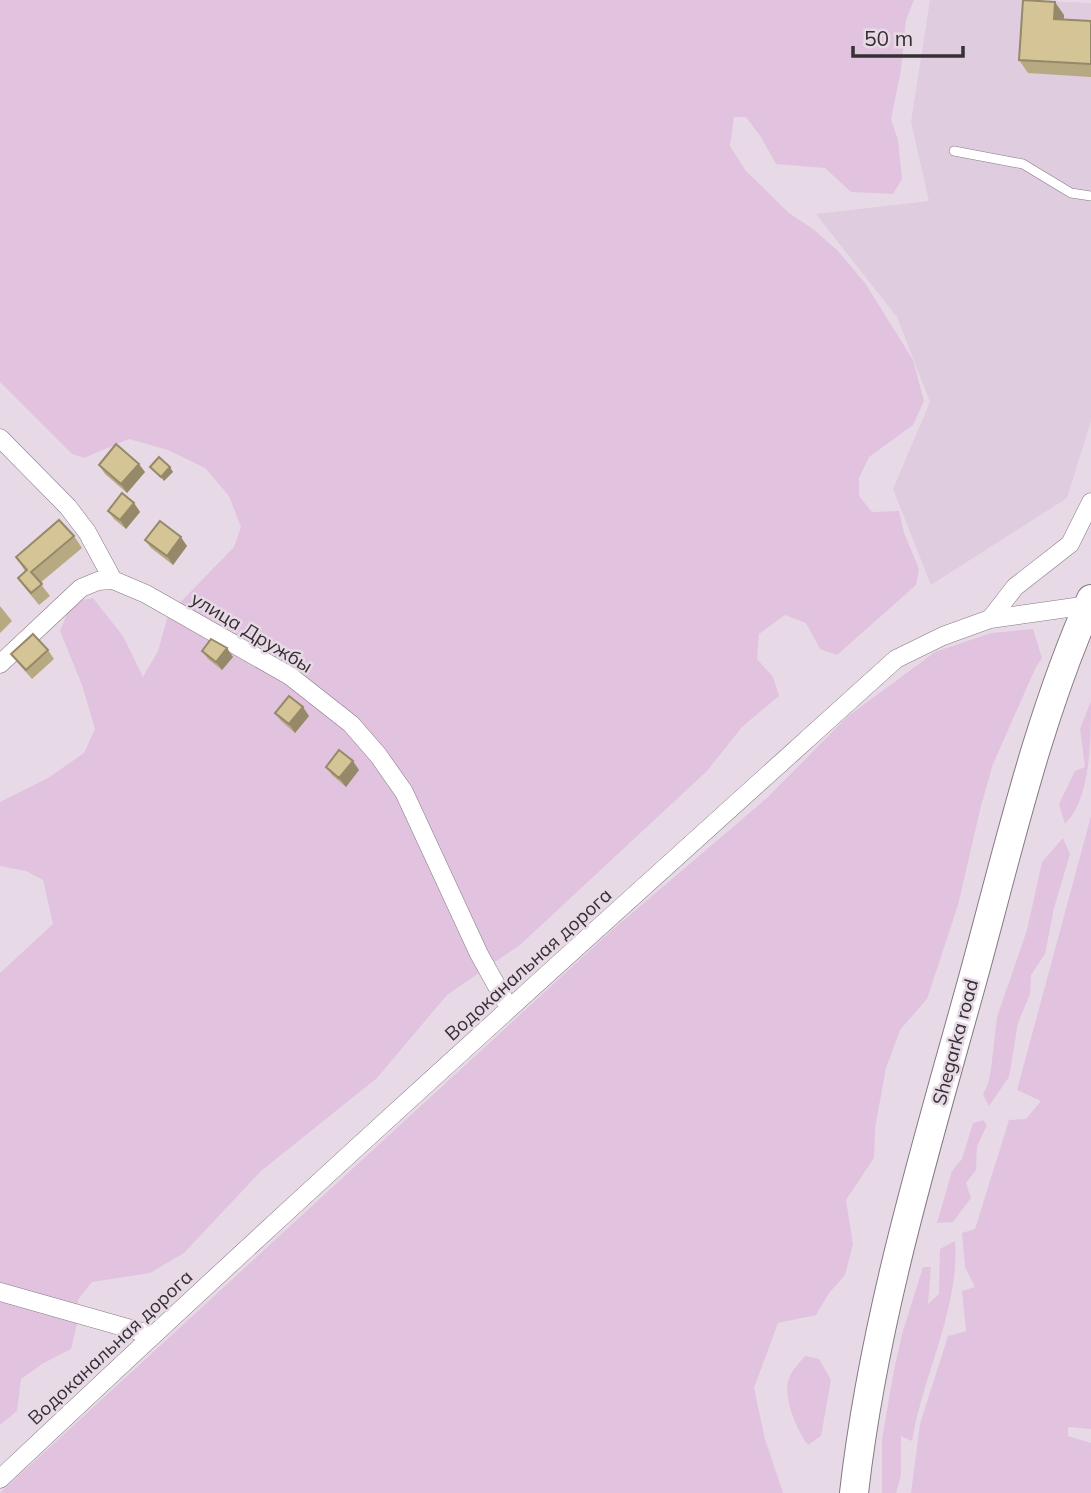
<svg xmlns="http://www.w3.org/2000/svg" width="1091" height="1493" viewBox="0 0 1091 1493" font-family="Mulish,sans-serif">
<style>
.built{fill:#dfccde}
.green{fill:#e1c3df}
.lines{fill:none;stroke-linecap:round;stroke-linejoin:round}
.service-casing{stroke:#847983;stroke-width:10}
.minor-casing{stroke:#847983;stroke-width:19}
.primary-casing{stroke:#847983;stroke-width:30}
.service{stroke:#fff;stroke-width:9}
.minor{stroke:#fff;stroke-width:18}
.primary{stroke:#fff;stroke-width:28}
.wall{fill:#b7a981}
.shaded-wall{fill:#958969}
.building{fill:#d5c496;stroke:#958969;stroke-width:2}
.labels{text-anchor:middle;stroke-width:5;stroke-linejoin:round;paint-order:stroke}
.street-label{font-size:19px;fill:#353034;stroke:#e7dae6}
</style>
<rect width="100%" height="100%" fill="#e7dae6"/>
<path class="built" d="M 930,0 L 1021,0 L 1091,3 L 1091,421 L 1067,498 L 931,585 L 893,489 L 930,402 L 897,317 L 816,214 L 929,201 L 911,122 Z"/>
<path class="green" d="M 0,0 L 914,0 L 906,20 L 901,70 L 891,119 L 898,140 L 902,179 L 893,194 L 851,192 L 825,168 L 776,164 L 761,137 L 746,117 L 734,117 L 730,146 L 746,171 L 789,213 L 813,229 L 837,250 L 865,283 L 913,360 L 924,401 L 913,425 L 869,457 L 859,478 L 859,496 L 872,512 L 899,511 L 904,533 L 919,569 L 916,585 L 837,655 L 820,649 L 806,623 L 785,615 L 759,634 L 757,659 L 773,677 L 779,696 L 742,727 L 707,771 L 520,945 L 447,995 L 377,1078 L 261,1171 L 184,1253 L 150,1273 L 92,1282 L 78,1300 L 77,1324 L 71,1349 L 42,1364 L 21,1379 L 17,1411 L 0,1425 L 0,973 L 53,924 L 43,880 L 26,871 L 0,866 L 0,802 L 48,778 L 84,753 L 95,729 L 82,685 L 60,631 L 72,602 L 93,598 L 123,636 L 143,677 L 158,651 L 168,615 L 234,547 L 241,527 L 229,496 L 205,468 L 168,450 L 129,439 L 84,458 L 72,454 L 0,382 Z
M 1033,629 L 1042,658 L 1036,667 L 993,764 L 981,806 L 958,905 L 927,999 L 900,1030 L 886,1068 L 875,1128 L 874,1158 L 846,1200 L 853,1244 L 845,1275 L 829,1293 L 816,1315 L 778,1323 L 754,1388 L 765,1439 L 783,1493 L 0,1493 L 611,931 L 768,797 L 847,717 L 935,652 L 991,633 Z
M 1091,701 C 1091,739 1091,799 1065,824 L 1059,804 L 1075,771 L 1085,767 L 1080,729 Z
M 1091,816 L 1091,1429 L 1068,1427 L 1068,1436 L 1091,1443 L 1091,1493 L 911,1493 L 920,1424 L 948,1336 L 966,1331 L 962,1291 L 975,1287 L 965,1267 L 962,1233 L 975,1229 L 1009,1120 L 1026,1119 L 1041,1101 L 1017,1090 Z
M 1063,838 L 1070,854 L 1054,908 L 1045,954 L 1031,975 L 1030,994 L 1018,1023 L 1009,1077 L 989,1106 L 983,1094 L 988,1084 L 991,1069 L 997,1017 L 1027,930 L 1042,862 Z
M 983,1120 L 987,1125 L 977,1146 L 976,1170 L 966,1183 L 971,1198 L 953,1222 L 937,1223 L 952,1171 L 962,1159 L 973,1123 Z
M 955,1241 C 960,1307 923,1375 912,1441 L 901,1436 L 901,1475 L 896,1493 L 882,1493 L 882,1439 L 894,1370 L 902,1334 L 923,1267 L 931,1267 L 928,1304 L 939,1294 L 940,1249 Z
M 805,1356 L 819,1359 L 831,1380 L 821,1436 L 808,1445 C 797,1431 782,1396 789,1378 C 792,1370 800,1362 805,1356 Z"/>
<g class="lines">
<g class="service-casing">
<path id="service" d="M 954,151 L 1023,164 L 1071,193 L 1091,196"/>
</g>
<g class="minor-casing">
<path id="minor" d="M 0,438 L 68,507 L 87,532 L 113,580
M 990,619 L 1089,605
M 0,664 L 81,588 L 98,581 L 113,580 L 146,594 L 290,676 L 351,724 L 378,755 L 404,792 L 479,954 L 509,1008
M 0,1292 L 152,1335
M 0,1479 C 294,1201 596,930 896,659 L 943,636 L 990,619 L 1015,587 L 1070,544 L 1091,502"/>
</g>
<g class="primary-casing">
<path id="primary" d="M 854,1493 C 874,1317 926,1148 973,978 C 1008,851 1037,720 1091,599"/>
</g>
<use href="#service" class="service"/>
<use href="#minor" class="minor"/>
<use href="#primary" class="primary"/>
</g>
<path class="wall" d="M 1064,15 L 1064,19 L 1091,21 L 1091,77 L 1028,73 L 1019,60 Z
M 99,465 L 145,472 L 127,493 L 105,474 Z
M 134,503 L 140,512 L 126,529 L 114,519 L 108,511 Z
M 74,536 L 82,548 L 40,583 L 50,596 L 39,605 L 26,589 L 18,578 L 25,571 L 16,557 Z
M 145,540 L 187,546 L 173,565 L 151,548 Z
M 0,606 L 12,621 L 0,633 Z
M 227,648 L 233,657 L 222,670 L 208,659 L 202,651 Z
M 48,650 L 54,659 L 32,679 L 18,663 L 11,654 Z
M 275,713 L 309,716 L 295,733 L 281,721 Z
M 326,767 L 359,770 L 346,787 L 332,775 Z"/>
<path class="shaded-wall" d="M 1055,2 L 1064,15 L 1063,32 L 1054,19 Z
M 139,464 L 145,472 L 127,493 L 121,484 Z
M 170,467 L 173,472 L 164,481 L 161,477 Z
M 134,503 L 140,512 L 126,529 L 120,520 Z
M 181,537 L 187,546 L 173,565 L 167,556 Z
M 227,648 L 233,657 L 222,670 L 216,662 Z
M 303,707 L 309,716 L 295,733 L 289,724 Z
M 353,761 L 359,770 L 346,787 L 339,778 Z"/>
<path class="building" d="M 1023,0 L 1055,2 L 1054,19 L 1091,21 L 1091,64 L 1019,60 Z
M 116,444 L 139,464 L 121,484 L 99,465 Z
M 159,457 L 170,467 L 161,477 L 150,467 Z
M 122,493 L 134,503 L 120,520 L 108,511 Z
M 59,520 L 74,536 L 31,572 L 42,584 L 31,593 L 18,578 L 27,570 L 16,557 Z
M 160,521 L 181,537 L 167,556 L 145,540 Z
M 33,634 L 48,650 L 26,670 L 11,654 Z
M 211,639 L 227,648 L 216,662 L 202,651 Z
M 289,696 L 303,707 L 289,724 L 275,713 Z
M 339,750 L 353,761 L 339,778 L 326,767 Z"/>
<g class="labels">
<g class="street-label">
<text transform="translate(252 632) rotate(31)" y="7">улица Дружбы</text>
<text transform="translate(528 964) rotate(-42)" y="7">Водоканальная дорога</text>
<text transform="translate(955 1042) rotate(-75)" y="7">Shegarka road</text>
<text transform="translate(110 1347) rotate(-43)" y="7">Водоканальная дорога</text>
</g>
</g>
<path d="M853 46v10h110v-10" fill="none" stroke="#353034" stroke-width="3.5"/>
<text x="864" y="46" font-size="21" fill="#353034" stroke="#e7dae6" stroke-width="5" paint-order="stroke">50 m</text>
</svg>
